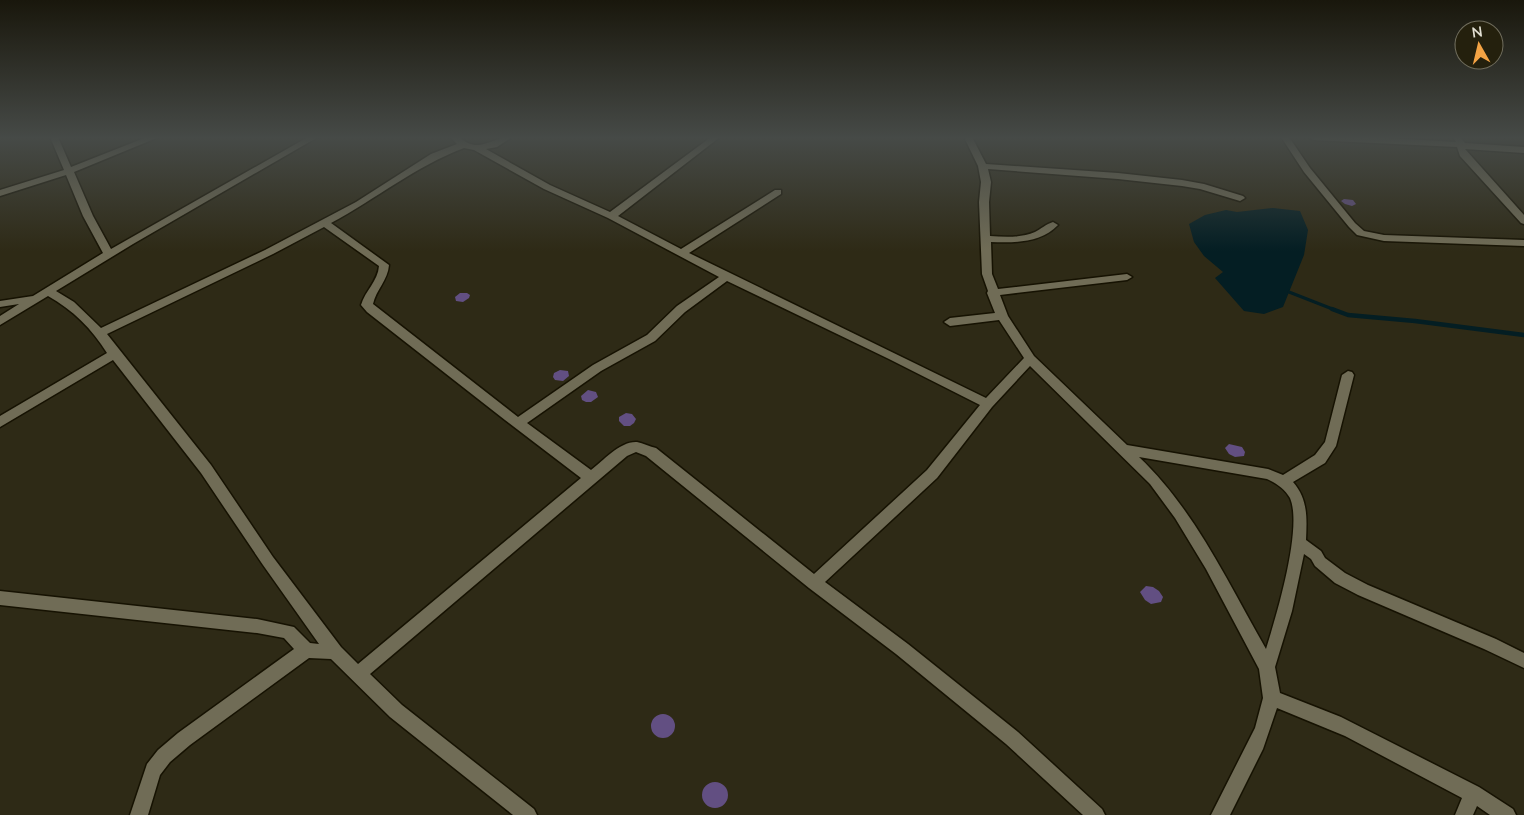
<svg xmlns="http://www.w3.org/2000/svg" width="1524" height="815" viewBox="0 0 1524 815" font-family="Lato,sans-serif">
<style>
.water{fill:#041e23}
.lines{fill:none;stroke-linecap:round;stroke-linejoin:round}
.stream-far1{stroke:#041e23;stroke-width:3}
.stream{stroke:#041e23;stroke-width:4.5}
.building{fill:#624f82}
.minor-casing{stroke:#161202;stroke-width:3}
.minor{fill:#706c56;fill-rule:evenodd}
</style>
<rect width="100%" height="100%" fill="#2e2a16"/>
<path class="water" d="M 1273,208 L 1300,211 L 1308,230 L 1304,255 L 1283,307 L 1264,314 L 1244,311 L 1215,278 L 1223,272 L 1204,256 L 1194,242 L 1189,224 L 1205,215 L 1226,210 L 1237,212 Z"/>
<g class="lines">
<path class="stream-far1" d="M 1289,292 L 1335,310"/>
<path class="stream" d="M 1332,309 L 1348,315 L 1415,321 L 1524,335"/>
</g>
<path class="building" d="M 1344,199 L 1353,200 L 1356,204 L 1352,206 L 1345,204 L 1341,201 Z
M 460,293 L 467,293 L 470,295 L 469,298 L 463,302 L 456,301 L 455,297 Z
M 560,370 L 568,371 L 569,376 L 563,381 L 555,380 L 553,377 L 554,373 Z
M 588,390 L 596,392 L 598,397 L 591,402 L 586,402 L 582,400 L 581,396 Z
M 626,413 L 632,414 L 636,419 L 634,423 L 630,426 L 624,426 L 619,421 L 619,417 Z
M 1229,444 L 1242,447 L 1245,452 L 1244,456 L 1235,457 L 1229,454 L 1225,448 Z
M 1146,586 L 1153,587 L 1159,591 L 1163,597 L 1161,602 L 1151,604 L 1145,600 L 1140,592 Z
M651 726a12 12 0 1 1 24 0a12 12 0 1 1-24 0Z
M702 795a13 13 0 1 1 26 0a13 13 0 1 1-26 0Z"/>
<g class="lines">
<g class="minor-casing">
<path id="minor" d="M 50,137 L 58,137 L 71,167 L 147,137 L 159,137 L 74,172 L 93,216 L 111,249 L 308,137 L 318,137 L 133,244 L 56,291 L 74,302 L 101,328 L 265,250 L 356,202 L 431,154 L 457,144 L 450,137 L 459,137 C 479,155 491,137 512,137 L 497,147 L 486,149 L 550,185 L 610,212 L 711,137 L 720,137 L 618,216 L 681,249 L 775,190 L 781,190 L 781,194 L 689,253 L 986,398 L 1024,358 L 999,320 L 950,326 L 944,322 L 950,318 L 995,313 L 987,293 L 988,291 L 982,274 L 979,202 L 981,182 L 978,166 L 964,137 L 972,137 L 986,164 L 1118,173 L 1182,180 L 1204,184 L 1243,196 L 1245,198 L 1240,201 L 1200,189 L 1182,186 L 1118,179 L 988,169 L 991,182 L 989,202 L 990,236 C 1005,237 1021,238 1035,232 C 1041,229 1046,224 1053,222 L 1058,225 C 1041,243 1014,243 991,242 L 992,274 L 998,289 L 1127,274 L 1132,277 L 1127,280 L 1000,295 L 1008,316 L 1034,356 L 1127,445 L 1268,469 L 1283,475 L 1315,455 L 1325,442 L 1342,375 L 1348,371 L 1352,372 L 1354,375 L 1336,446 L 1325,463 L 1293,482 C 1308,499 1307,518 1306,540 L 1321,551 L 1325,558 L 1345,573 L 1368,585 L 1496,639 L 1524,653 L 1524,668 L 1484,649 L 1358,595 L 1335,583 L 1315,566 L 1311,559 L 1304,554 L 1292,611 L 1275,667 L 1280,693 L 1341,717 L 1479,787 L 1513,809 L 1516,815 L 1490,815 L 1477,806 L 1473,815 L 1455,815 L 1462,798 L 1345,736 L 1277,708 L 1263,749 L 1230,815 L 1211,815 L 1255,728 L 1263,698 L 1259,669 L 1206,569 L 1175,518 L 1150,484 L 1030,366 L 992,407 L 937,478 L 825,582 L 908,644 L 1018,732 L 1102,809 L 1105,815 L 1083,815 L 1006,744 L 896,654 L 809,588 L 646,456 L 636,452 L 627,456 L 370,674 L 402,705 L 534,809 L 537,815 L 513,815 L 390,717 L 331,659 L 309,658 L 190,745 L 170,762 L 160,775 L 148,815 L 130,815 L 147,764 L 158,750 L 178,733 L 294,649 L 284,638 L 257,633 L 0,605 L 0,591 L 257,619 L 294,627 L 310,643 L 319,644 L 263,565 L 201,473 L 113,360 L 0,427 L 0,416 L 107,353 C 92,329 73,310 48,296 L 0,325 L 0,316 L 19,304 L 0,307 L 0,301 L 33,296 L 103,253 L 83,216 L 66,175 L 0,196 L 0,190 L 64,170 ZM 464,148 L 474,150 L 544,189 L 608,218 L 719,277 L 677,306 L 647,335 L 593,365 L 518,417 L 373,304 C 376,290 388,280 389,265 L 331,223 C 376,199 416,166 464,148 ZM 324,227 L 379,266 C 378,281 365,291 361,305 L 367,312 L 505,420 L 581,478 L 358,664 L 341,647 L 273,557 L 211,465 L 107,334 L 273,254 ZM 727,281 L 889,359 L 980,405 L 927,470 L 814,574 L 656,448 C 650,447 643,443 637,442 C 620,441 603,461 591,470 L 527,423 L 601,371 L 655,341 L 685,312 ZM 1139,457 L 1267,479 C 1276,483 1285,489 1290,498 C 1303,528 1276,617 1266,649 C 1228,583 1195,510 1139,457 Z
M 1281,137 L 1289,137 L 1310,168 L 1355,223 L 1364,231 L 1384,235 L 1524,240 L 1524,246 L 1384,241 L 1357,235 L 1349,227 L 1304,172 Z
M 1309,137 L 1368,137 L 1456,142 L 1454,139 L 1455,137 L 1460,137 L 1465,143 L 1524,147 L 1524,153 L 1465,149 L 1524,215 L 1524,224 L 1521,223 L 1460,156 L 1457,147 L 1313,140 Z"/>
</g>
<use href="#minor" class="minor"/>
</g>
<linearGradient id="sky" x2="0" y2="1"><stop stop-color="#19170c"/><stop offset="0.55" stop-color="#464a47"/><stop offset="1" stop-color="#464a47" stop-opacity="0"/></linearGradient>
<rect width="1524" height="251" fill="url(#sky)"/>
<g transform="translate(1479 45) rotate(352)"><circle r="24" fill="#24200d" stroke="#706d5d"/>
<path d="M0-4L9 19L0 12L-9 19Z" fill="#f4a344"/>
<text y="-8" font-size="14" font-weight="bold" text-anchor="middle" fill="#e3e0d4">N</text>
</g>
</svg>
